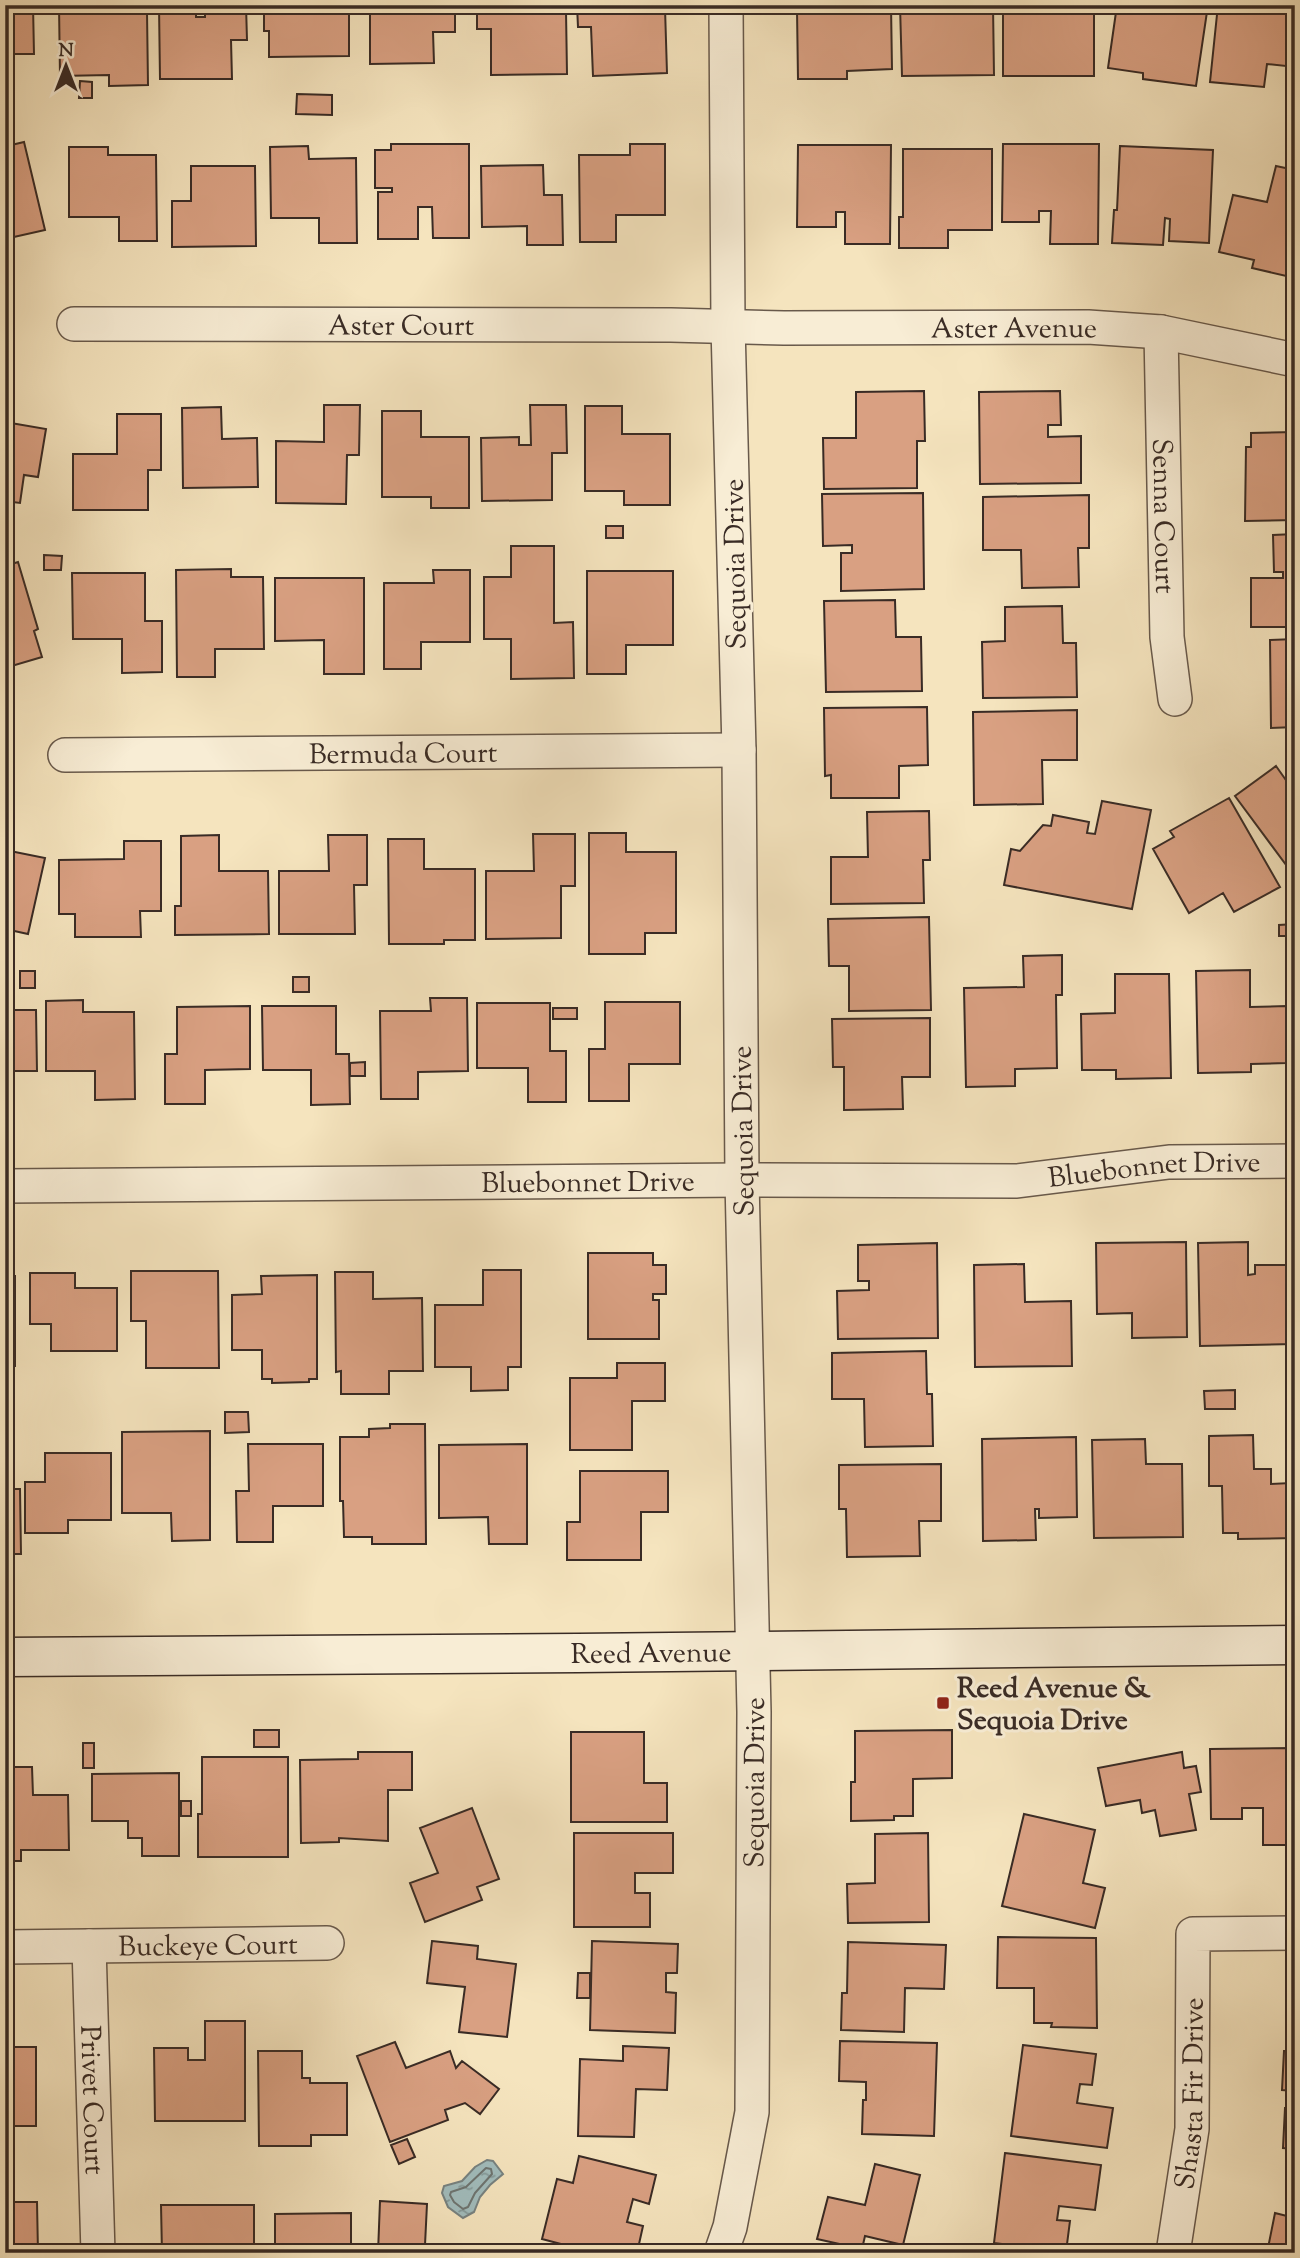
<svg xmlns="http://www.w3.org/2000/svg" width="1300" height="2258" viewBox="0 0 1300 2258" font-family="'Sorts Mill Goudy',serif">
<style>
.water{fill:url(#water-ripples);stroke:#778280;stroke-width:2}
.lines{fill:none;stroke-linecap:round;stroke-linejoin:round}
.shore{stroke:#6d7470;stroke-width:2}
.building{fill:#d9a082;stroke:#392b25;stroke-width:2}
.street-casing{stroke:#68594b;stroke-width:36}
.secondary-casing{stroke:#392b25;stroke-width:41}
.street{stroke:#f8edd5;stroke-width:33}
.secondary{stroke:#f8edd5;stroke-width:38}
.poi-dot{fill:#8f2418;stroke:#f8edd5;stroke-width:2.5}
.labels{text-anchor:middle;stroke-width:6;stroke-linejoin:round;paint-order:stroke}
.street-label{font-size:28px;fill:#392b25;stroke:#f8edd5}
.poi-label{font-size:28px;font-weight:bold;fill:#392b25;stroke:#f8edd5;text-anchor:start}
</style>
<defs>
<pattern id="water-ripples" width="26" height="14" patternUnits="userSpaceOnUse" patternTransform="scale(1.75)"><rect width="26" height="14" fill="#a1bcbc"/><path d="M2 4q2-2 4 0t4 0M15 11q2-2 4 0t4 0" fill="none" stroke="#849999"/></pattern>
</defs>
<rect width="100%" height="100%" fill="#f5e4be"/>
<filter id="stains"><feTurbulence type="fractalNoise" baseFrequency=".00286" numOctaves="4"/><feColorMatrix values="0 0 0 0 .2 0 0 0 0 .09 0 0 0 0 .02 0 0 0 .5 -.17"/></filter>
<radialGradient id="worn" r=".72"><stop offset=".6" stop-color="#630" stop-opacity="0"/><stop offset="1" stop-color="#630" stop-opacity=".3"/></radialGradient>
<path class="water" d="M 487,2160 L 493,2161 L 503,2174 L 490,2185 L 480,2197 L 474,2212 L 463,2218 L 448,2207 L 442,2193 L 444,2186 L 462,2181 L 475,2167 Z"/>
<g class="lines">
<path class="shore" d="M 486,2168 L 491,2169 L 492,2174 L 475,2193 L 468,2207 L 463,2209 L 454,2202 L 450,2195 L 451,2192 L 466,2187 Z"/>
</g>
<path class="building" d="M 5,5 L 33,5 L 34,54 L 5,54 Z
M 59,5 L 95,5 L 95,13 L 147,12 L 148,85 L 109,86 L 109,75 L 60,76 Z
M 159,5 L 196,5 L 196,17 L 205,17 L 205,5 L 246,5 L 247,40 L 231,40 L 232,79 L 160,79 Z
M 264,5 L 349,5 L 349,56 L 269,57 L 269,31 L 264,31 Z
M 370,5 L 455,5 L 455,32 L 433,32 L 434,63 L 370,64 Z
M 477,5 L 515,5 L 515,12 L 566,11 L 567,74 L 491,75 L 491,29 L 477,29 Z
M 577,5 L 617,5 L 617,9 L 665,8 L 667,73 L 593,76 L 591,27 L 578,27 Z
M 842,5 L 891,5 L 892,69 L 847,71 L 847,79 L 798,79 L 797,10 L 842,10 Z
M 900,5 L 993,5 L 994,75 L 902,76 Z
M 1003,5 L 1094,5 L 1094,76 L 1003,76 Z
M 1117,5 L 1208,5 L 1196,86 L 1143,79 L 1143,73 L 1108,68 Z
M 1218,5 L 1295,5 L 1295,67 L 1267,64 L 1264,87 L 1210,82 Z
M 80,81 L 92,82 L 92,98 L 79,98 Z
M 297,94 L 332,95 L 332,115 L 296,114 Z
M 5,138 L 7,146 L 24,142 L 45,230 L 5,239 Z
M 391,144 L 469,144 L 469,238 L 433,238 L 432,207 L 418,207 L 418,239 L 378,239 L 378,192 L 392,192 L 392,188 L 375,188 L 375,150 L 391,150 Z
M 630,144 L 665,144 L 665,215 L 616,215 L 616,242 L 580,242 L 579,155 L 630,155 Z
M 1003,144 L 1099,144 L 1098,244 L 1050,244 L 1051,211 L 1039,211 L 1039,222 L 1002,222 Z
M 798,145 L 891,145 L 890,244 L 845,244 L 845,212 L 836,212 L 836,227 L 797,227 Z
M 308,146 L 309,159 L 356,158 L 357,243 L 319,243 L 319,218 L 271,218 L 270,147 Z
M 1120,146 L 1213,150 L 1209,243 L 1169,241 L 1170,219 L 1165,218 L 1163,245 L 1112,243 L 1114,210 L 1117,210 Z
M 69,147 L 108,147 L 108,155 L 156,155 L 157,241 L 119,241 L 119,217 L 69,217 Z
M 903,149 L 992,149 L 992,230 L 948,230 L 948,248 L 899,248 L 899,217 L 903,217 Z
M 543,165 L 544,195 L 562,195 L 563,245 L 527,245 L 527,226 L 482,227 L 481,166 Z
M 191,166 L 255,166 L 256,246 L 172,247 L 172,201 L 191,201 Z
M 1276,166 L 1295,170 L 1295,278 L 1252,268 L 1254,260 L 1219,252 L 1233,195 L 1267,202 Z
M 924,391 L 925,441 L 917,441 L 917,488 L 824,489 L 823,438 L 856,438 L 856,392 Z
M 1060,391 L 1061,425 L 1048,425 L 1048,437 L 1081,436 L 1081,483 L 980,484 L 979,392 Z
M 324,405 L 360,405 L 359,455 L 347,455 L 346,504 L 276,503 L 276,441 L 324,442 Z
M 530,405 L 566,405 L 567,453 L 552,453 L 552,500 L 482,501 L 481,438 L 519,437 L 519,445 L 531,445 Z
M 585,406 L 622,406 L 622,434 L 670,434 L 670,505 L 624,505 L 624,491 L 585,491 Z
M 221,407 L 222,439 L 257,438 L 258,487 L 183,488 L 182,408 Z
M 382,411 L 421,411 L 421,437 L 469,437 L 469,508 L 431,508 L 431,497 L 382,497 Z
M 117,414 L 161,414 L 161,470 L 148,470 L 148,510 L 73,510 L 73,454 L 117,454 Z
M 5,422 L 46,429 L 38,477 L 24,475 L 20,503 L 5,501 Z
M 1295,432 L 1295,520 L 1245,521 L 1246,447 L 1251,447 L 1251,433 Z
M 923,493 L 924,589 L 841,591 L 841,553 L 852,553 L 852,545 L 823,546 L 822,494 Z
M 1089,495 L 1089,548 L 1078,548 L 1079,587 L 1022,588 L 1021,550 L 983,550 L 983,497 Z
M 606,526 L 623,526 L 623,538 L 606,538 Z
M 1295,534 L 1295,627 L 1251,627 L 1251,578 L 1283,578 L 1283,572 L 1274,572 L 1273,535 Z
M 511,546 L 554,546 L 554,623 L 573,622 L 574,678 L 511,679 L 511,639 L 484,639 L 484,577 L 511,577 Z
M 44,555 L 62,556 L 61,570 L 44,570 Z
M 18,562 L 38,629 L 34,631 L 42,657 L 5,668 L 5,566 Z
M 231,569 L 231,577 L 263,577 L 264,649 L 215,649 L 215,677 L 177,677 L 176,570 Z
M 433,570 L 470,570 L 470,642 L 421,642 L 421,669 L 384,669 L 384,583 L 434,583 Z
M 587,571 L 673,571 L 673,645 L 626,645 L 626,674 L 587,674 Z
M 72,573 L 145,573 L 145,621 L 162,621 L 162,672 L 122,673 L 122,639 L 73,639 Z
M 275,578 L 364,578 L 364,674 L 324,674 L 324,640 L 275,641 Z
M 895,600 L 896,637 L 921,637 L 922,691 L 826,692 L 824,601 Z
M 1062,606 L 1063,643 L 1076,643 L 1077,697 L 983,698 L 982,642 L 1005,641 L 1005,607 Z
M 1295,639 L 1295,727 L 1271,728 L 1270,640 Z
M 927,707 L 928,765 L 899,766 L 899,798 L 831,798 L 831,775 L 825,776 L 824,708 Z
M 1077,710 L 1077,760 L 1042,760 L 1043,804 L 974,805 L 973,712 Z
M 1276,766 L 1295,793 L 1295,877 L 1235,796 Z
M 1229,798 L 1280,887 L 1234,912 L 1223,893 L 1189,913 L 1153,849 L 1174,837 L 1170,831 Z
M 1102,801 L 1151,810 L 1132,909 L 1004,885 L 1011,849 L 1020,851 L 1043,825 L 1051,826 L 1053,815 L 1089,822 L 1087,833 L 1095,834 Z
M 929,811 L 930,860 L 923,860 L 924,903 L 831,904 L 831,857 L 868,857 L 867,812 Z
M 589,833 L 626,833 L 626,852 L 676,852 L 676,933 L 645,933 L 645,954 L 589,954 Z
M 533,834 L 575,834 L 575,886 L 561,886 L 561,938 L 486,939 L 486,871 L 534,871 Z
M 219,835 L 219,871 L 268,871 L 269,934 L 175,935 L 175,906 L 181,906 L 181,836 Z
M 328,835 L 367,835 L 367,885 L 354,885 L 355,934 L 279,934 L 279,871 L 329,871 Z
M 388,839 L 424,839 L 424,869 L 475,869 L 475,940 L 444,940 L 444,944 L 389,944 Z
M 124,841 L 161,841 L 161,911 L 140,911 L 141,937 L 75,937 L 75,914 L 59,914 L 59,860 L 124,859 Z
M 5,850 L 45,858 L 28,934 L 5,929 Z
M 929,917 L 931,1010 L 849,1011 L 849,966 L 829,966 L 828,919 Z
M 1295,924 L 1295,936 L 1279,936 L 1279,925 Z
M 1062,955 L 1062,995 L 1056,995 L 1057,1068 L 1015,1069 L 1015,1086 L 966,1087 L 964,988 L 1024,987 L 1023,956 Z
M 1250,970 L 1250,1007 L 1286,1006 L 1286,1063 L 1251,1064 L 1251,1072 L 1198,1073 L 1196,971 Z
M 20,971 L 35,971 L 35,988 L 20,988 Z
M 1115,974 L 1169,974 L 1171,1078 L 1116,1079 L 1116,1070 L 1082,1070 L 1081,1014 L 1115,1013 Z
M 293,977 L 309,977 L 309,992 L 293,992 Z
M 5,986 L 13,986 L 13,1006 L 5,1006 Z
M 430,998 L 467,998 L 468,1071 L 418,1072 L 418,1099 L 381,1099 L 380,1011 L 431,1011 Z
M 83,1000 L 83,1012 L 134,1012 L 135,1099 L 95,1100 L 95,1071 L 46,1071 L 46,1001 Z
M 605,1002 L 680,1002 L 680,1064 L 629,1064 L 629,1101 L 589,1101 L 589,1049 L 605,1049 Z
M 477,1003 L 550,1003 L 550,1051 L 566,1051 L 566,1102 L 528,1102 L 528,1068 L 477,1068 Z
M 250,1006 L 250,1069 L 205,1070 L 205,1104 L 165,1104 L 165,1054 L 177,1054 L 177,1007 Z
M 262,1006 L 336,1006 L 336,1054 L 349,1054 L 350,1104 L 311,1105 L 311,1070 L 263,1070 Z
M 553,1008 L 577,1008 L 577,1019 L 553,1019 Z
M 5,1010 L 36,1010 L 37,1071 L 5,1071 Z
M 930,1018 L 930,1077 L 902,1077 L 903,1109 L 844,1110 L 844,1067 L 833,1067 L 832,1019 Z
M 365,1062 L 365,1076 L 350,1076 L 350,1063 Z
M 1186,1242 L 1187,1337 L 1132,1338 L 1132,1313 L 1097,1314 L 1096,1243 Z
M 1248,1242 L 1248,1275 L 1255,1274 L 1255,1265 L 1293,1265 L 1294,1344 L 1200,1346 L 1198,1243 Z
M 937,1243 L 938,1338 L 838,1339 L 837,1291 L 869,1290 L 869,1281 L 858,1281 L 858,1245 Z
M 588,1253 L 653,1253 L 653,1265 L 666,1265 L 666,1294 L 653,1294 L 653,1300 L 659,1300 L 659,1339 L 588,1339 Z
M 1024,1264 L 1025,1302 L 1071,1301 L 1072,1366 L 975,1367 L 974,1265 Z
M 483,1270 L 521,1270 L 521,1367 L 508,1367 L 508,1390 L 471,1391 L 471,1367 L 435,1367 L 435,1305 L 483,1305 Z
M 131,1271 L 218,1271 L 219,1368 L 146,1368 L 146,1321 L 131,1321 Z
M 335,1272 L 373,1272 L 373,1299 L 422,1298 L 423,1371 L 389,1371 L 389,1394 L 341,1394 L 341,1371 L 336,1372 Z
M 30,1273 L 75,1273 L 75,1288 L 117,1288 L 117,1351 L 51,1351 L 51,1324 L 30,1324 Z
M 317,1275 L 317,1379 L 309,1379 L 309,1382 L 272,1383 L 272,1379 L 262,1379 L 262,1350 L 232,1350 L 232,1295 L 262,1294 L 261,1276 Z
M 5,1276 L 15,1276 L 15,1366 L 5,1366 Z
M 926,1351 L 927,1394 L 932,1394 L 933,1446 L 865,1447 L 864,1399 L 832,1399 L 832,1353 Z
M 617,1363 L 665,1363 L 665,1401 L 632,1401 L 632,1450 L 570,1450 L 570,1378 L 617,1378 Z
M 1235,1390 L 1235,1409 L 1205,1409 L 1204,1391 Z
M 225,1412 L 248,1412 L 249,1432 L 225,1433 Z
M 390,1424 L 425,1424 L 426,1544 L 372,1544 L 372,1537 L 344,1537 L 343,1501 L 340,1501 L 340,1437 L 369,1437 L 369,1429 L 390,1428 Z
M 210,1431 L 210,1540 L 172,1541 L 171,1513 L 122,1513 L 122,1432 Z
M 1253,1435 L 1254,1469 L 1271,1469 L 1271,1484 L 1291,1483 L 1292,1499 L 1295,1499 L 1295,1538 L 1238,1539 L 1238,1533 L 1223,1533 L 1222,1486 L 1209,1486 L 1209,1436 Z
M 1076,1437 L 1077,1517 L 1039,1518 L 1039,1509 L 1035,1509 L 1036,1540 L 983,1541 L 982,1439 Z
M 1145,1439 L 1146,1464 L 1182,1464 L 1183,1537 L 1094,1538 L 1092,1440 Z
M 248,1444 L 323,1444 L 323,1506 L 273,1506 L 273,1542 L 237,1542 L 236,1491 L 249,1491 Z
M 527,1444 L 527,1544 L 489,1544 L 488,1517 L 439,1518 L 439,1445 Z
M 45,1453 L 111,1453 L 111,1520 L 68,1520 L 68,1533 L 25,1533 L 25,1482 L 45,1482 Z
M 941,1464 L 941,1521 L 919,1521 L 920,1556 L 847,1557 L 846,1509 L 839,1509 L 839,1465 Z
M 5,1470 L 7,1470 L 7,1489 L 20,1489 L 21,1554 L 7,1554 L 7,1548 L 5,1548 Z
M 580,1471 L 668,1471 L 668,1512 L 641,1512 L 641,1560 L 567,1560 L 567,1522 L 580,1522 Z
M 254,1730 L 279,1730 L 279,1747 L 254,1747 Z
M 952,1730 L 952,1778 L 913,1779 L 913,1816 L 894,1816 L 894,1820 L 851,1821 L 851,1782 L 855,1782 L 855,1731 Z
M 571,1732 L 644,1732 L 644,1783 L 667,1783 L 667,1822 L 571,1822 Z
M 83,1743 L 94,1743 L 94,1768 L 83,1768 Z
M 1295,1748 L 1295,1845 L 1263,1845 L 1263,1808 L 1242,1808 L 1242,1819 L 1211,1819 L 1210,1749 Z
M 358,1752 L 412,1752 L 412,1790 L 388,1790 L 388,1841 L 339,1838 L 339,1842 L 301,1843 L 300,1760 L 358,1759 Z
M 1182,1752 L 1184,1768 L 1196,1766 L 1201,1792 L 1189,1794 L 1196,1830 L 1160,1836 L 1155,1810 L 1142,1813 L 1140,1800 L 1106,1806 L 1098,1768 Z
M 202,1757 L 288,1757 L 288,1857 L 198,1857 L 198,1814 L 202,1814 Z
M 5,1767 L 32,1767 L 33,1795 L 68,1795 L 69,1850 L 21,1850 L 21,1861 L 5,1861 Z
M 179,1773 L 179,1856 L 142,1856 L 142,1838 L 128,1838 L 128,1821 L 92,1821 L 92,1774 Z
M 181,1801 L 191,1801 L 191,1816 L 181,1816 Z
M 472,1808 L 499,1879 L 477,1887 L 482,1900 L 425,1922 L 410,1883 L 438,1873 L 420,1828 Z
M 1024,1814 L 1095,1830 L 1083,1883 L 1105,1888 L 1095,1928 L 1002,1906 Z
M 574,1833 L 673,1833 L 673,1873 L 635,1873 L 635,1893 L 650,1893 L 650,1927 L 574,1927 Z
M 928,1833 L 929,1922 L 848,1923 L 847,1884 L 875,1883 L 875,1834 Z
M 998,1937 L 1096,1938 L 1097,2028 L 1051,2027 L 1052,2023 L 1034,2023 L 1034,1988 L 997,1988 Z
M 432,1941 L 478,1946 L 477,1959 L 516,1964 L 507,2037 L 459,2032 L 465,1987 L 427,1983 Z
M 592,1941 L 678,1944 L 677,1973 L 666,1973 L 666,1992 L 676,1993 L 675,2033 L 590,2030 Z
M 848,1942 L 946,1945 L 944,1989 L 905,1988 L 904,2032 L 841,2030 L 842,1993 L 847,1993 Z
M 578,1973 L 590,1973 L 590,1998 L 577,1998 Z
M 205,2021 L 245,2021 L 245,2121 L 155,2121 L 154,2048 L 188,2048 L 188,2060 L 205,2060 Z
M 840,2041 L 937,2043 L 934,2136 L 862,2134 L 863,2100 L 866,2100 L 866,2082 L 839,2081 Z
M 395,2042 L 406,2068 L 450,2051 L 456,2068 L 462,2061 L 499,2089 L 480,2114 L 465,2103 L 445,2110 L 448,2120 L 390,2142 L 357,2056 Z
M 1023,2045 L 1096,2054 L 1092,2085 L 1080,2084 L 1077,2103 L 1113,2108 L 1107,2148 L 1011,2136 Z
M 623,2046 L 669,2048 L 667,2090 L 636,2089 L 634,2137 L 578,2136 L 580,2059 L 623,2061 Z
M 5,2047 L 36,2047 L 36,2126 L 5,2126 Z
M 258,2051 L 302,2051 L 302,2078 L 310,2078 L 310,2083 L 347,2083 L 347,2135 L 311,2135 L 311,2146 L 259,2146 Z
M 1284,2051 L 1295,2051 L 1295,2091 L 1282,2090 Z
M 1285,2108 L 1295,2108 L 1295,2149 L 1283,2148 Z
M 407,2139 L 415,2157 L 399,2164 L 391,2145 Z
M 1005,2153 L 1101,2165 L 1095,2210 L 1059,2206 L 1057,2220 L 1070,2221 L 1066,2252 L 994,2243 Z
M 579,2156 L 656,2175 L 649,2204 L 633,2199 L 627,2222 L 643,2226 L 637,2253 L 595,2253 L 542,2239 L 557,2179 L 573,2183 Z
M 875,2164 L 920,2175 L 903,2245 L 865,2236 L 862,2249 L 817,2239 L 828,2197 L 865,2205 Z
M 380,2201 L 427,2204 L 425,2245 L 464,2247 L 463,2253 L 378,2253 Z
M 5,2202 L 37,2202 L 38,2253 L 5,2253 Z
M 161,2205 L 254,2205 L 254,2253 L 162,2253 Z
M 351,2213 L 351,2253 L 263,2253 L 263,2251 L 275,2251 L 275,2214 Z
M 1275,2213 L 1295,2218 L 1295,2253 L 1267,2253 Z"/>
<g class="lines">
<g class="street-casing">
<g id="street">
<path id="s1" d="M 74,324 L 671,325 L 784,328 L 1088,327 L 1161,332 L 1295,360"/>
<path id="s2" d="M 1161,332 L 1167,637 L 1175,699"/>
<path id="s3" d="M 65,755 L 739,750"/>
<path id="s4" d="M 5,1186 L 742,1180 L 1017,1181 L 1169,1162 L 1295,1161"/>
<path id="s5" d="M 89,1946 L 98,2253"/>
<path id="s6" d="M 5,1947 L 327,1943"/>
<path id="s7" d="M 721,2253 L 730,2227 L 752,2112 L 754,1712 L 742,1180 L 739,750 L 728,326 L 726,5"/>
<path id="s8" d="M 1173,2253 L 1192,2129 L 1193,1934 L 1295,1933"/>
</g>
</g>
<g class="secondary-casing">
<g id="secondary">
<path id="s9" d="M 5,1657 L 578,1653 L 1295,1645"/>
</g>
</g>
<use href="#street" class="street"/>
<use href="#secondary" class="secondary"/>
</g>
<rect class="poi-dot" x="936" y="1696" width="14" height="14" rx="3.5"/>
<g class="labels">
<g class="street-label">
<text dy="10" stroke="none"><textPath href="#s1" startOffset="327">Aster Court</textPath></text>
<text dy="10" stroke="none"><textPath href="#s1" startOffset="940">Aster Avenue</textPath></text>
<text dy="10" stroke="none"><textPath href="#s2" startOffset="184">Senna Court</textPath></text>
<text transform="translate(734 564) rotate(-91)" y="10">Sequoia Drive</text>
<text dy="10" stroke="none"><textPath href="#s3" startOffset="338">Bermuda Court</textPath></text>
<text transform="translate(742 1131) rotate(-91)" y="10">Sequoia Drive</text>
<text dy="10" stroke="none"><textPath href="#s4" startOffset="1150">Bluebonnet Drive</textPath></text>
<text dy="10" stroke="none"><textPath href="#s4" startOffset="583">Bluebonnet Drive</textPath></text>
<text dy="10" stroke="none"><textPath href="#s9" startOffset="646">Reed Avenue</textPath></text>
<text dy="10" stroke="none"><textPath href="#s7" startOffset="474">Sequoia Drive</textPath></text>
<text dy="10" stroke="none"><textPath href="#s6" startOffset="203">Buckeye Court</textPath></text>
<text dy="10" stroke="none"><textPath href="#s8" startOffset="161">Shasta Fir Drive</textPath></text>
<text dy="10" stroke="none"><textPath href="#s5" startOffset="154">Privet Court</textPath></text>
</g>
<g class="poi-label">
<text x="957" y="1697">Reed Avenue &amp;<tspan x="957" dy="32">Sequoia Drive</tspan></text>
</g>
</g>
<rect width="1300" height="2258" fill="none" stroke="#f5e4be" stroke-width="28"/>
<rect x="7" y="7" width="1286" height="2244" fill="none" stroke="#392b25" stroke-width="3.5"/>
<rect x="14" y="14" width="1272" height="2230" fill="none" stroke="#392b25" stroke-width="2"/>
<g transform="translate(66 66)" stroke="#f8edd5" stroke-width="5" paint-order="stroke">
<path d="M0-5L12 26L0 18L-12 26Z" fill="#392b25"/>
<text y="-10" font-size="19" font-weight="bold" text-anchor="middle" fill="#392b25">N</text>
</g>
<rect width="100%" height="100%" filter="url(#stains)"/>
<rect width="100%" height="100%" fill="url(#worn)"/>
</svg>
